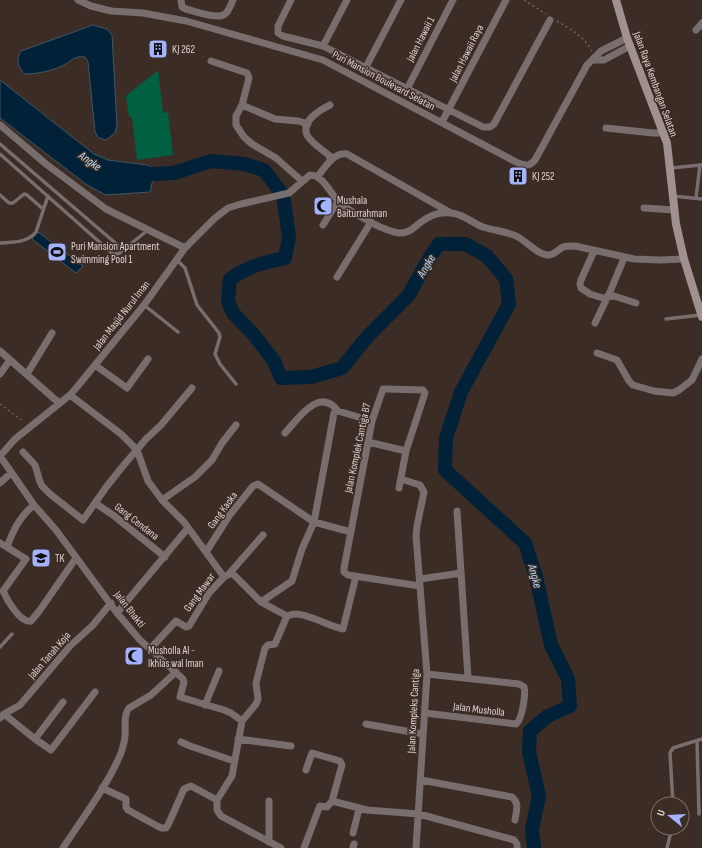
<svg xmlns="http://www.w3.org/2000/svg" width="702" height="848" viewBox="0 0 702 848" font-family="'Sofia Sans Condensed',sans-serif">
<style>
.green{fill:#006142}
.water{fill:#002137;stroke:#435765}
.lines{fill:none;stroke-linecap:round;stroke-linejoin:round}
.river{stroke:#002137;stroke-width:14}
.path{stroke:#6f615b;stroke-width:1.5;stroke-dasharray:2 3;stroke-linecap:butt}
.lane{stroke:#786e6e;stroke-width:3.5}
.street{stroke:#786e6e;stroke-width:7}
.secondary{stroke:#a09191;stroke-width:8}
.labels{text-anchor:middle;stroke-width:3;stroke-linejoin:round;paint-order:stroke}
.street-label{font-size:11px;fill:#dfd4d0;stroke:#3b2c25}
.poi-label{font-size:11px;fill:#dfd4d0;stroke:#3b2c25;text-anchor:start}
.water-label{font-size:12px;font-style:italic;fill:#badcf6;stroke:#3b2c25}
</style>
<rect width="100%" height="100%" fill="#3b2c25"/>
<path class="green" d="M 158,70 L 163,113 L 168,112 L 173,155 L 137,160 L 132,117 L 129,117 L 126,96 Z"/>
<path class="water" d="M 93,25 L 107,29 L 112,35 L 117,125 L 115,133 L 106,140 L 99,138 L 95,132 L 88,62 L 85,57 C 74,55 71,62 62,66 C 51,71 37,74 25,74 C 17,66 16,60 21,51 Z
M 0,80 L 94,154 L 108,160 L 148,165 L 155,170 L 150,192 L 106,195 L 87,185 L 0,118 Z
M 38,232 L 83,266 L 76,273 L 32,239 Z"/>
<g class="lines">
<path class="river" d="M 136,175 L 174,173 L 211,161 L 244,164 L 264,170 L 283,195 L 289,237 L 285,258 C 264,262 247,267 230,279 L 228,301 L 233,313 L 254,335 L 274,361 L 281,378 L 311,377 L 342,368 L 367,337 L 408,296 L 430,257 L 439,244 L 465,244 L 487,256 L 506,279 L 509,304 L 461,392 L 446,438 L 445,470 L 525,543 L 536,577 L 551,645 L 568,679 L 570,706 L 548,716 L 530,731 L 529,752 L 539,796 L 532,830 L 534,848"/>
<path class="path" d="M 524,0 L 546,14
M 557,21 C 571,29 584,37 592,51
M 0,404 L 24,422"/>
<path class="lane" d="M 0,144 L 120,247 L 120,253
M 0,154 L 113,254 L 118,254 L 148,230
M 671,168 L 701,165
M 0,195 L 9,203 L 13,203 L 24,194 L 27,195 L 43,209
M 673,196 L 702,199
M 696,198 L 700,165
M 0,243 C 13,242 27,243 36,232 L 48,196
M 177,260 L 185,268 L 197,305 L 219,333 L 220,337 L 215,354 L 220,364 L 236,384
M 144,305 L 178,332
M 666,319 L 701,315
M 0,647 L 12,634
M 697,741 L 699,814
M 673,804 L 670,753 L 673,748 L 702,739
M 667,848 L 672,828"/>
<path class="street" d="M 78,0 L 91,6 L 111,11 L 143,13 L 186,21 L 323,60 L 518,163 C 526,166 530,166 535,160 L 587,65 L 601,51 L 627,38
M 181,0 L 182,7 L 186,9 C 194,11 218,20 225,14 C 229,11 231,4 233,0
M 291,0 L 278,26 L 278,33 L 283,36 L 323,46 L 483,127 L 490,127 L 494,124 L 550,20
M 696,30 L 702,23
M 323,46 L 347,0
M 592,60 L 604,60 L 630,46
M 211,61 L 247,73 L 249,78 L 242,105 L 236,116 L 236,125 L 244,137 L 252,144 L 276,158 L 302,181
M 366,67 L 401,0
M 407,89 L 453,0
M 242,105 L 275,119 L 298,121 L 308,124
M 330,105 C 320,110 301,121 307,135 C 311,143 323,150 330,156 L 330,161
M 442,122 L 506,0
M 0,125 L 46,164 L 106,209 L 185,248
M 606,128 L 653,133 L 664,133
M 317,177 C 325,168 333,152 347,154 L 451,213
M 644,208 L 674,210
M 323,225 L 338,201
M 594,251 L 581,280 L 580,284 L 581,288 L 590,294 L 603,298 L 614,296 L 636,303
M 337,277 L 371,222
M 595,323 L 610,292 L 624,258
M 0,351 L 59,403
M 597,353 L 617,360 L 629,381 L 633,385 L 654,391 L 673,393 L 679,390 L 692,380 L 702,359
M 95,365 L 127,388 L 148,359
M 0,374 L 10,360
M 27,374 L 52,333
M 70,395 L 121,434 L 137,450 L 148,481 L 162,500 L 184,522 L 224,577 L 209,593 L 189,626 L 186,627 L 176,621 L 150,649
M 285,433 C 298,419 319,386 338,411
M 368,442 L 406,451
M 23,452 L 35,465 L 40,482 L 42,486 L 50,494 L 83,520 L 107,486 L 123,466 L 146,439 L 161,425 L 192,388
M 0,456 L 15,439 L 70,395 L 77,387 L 144,305 L 185,248 L 215,218 L 228,208 L 241,204 L 289,193 L 310,175 C 323,175 330,193 338,201 C 350,212 366,220 380,227 C 386,229 394,233 400,233 C 410,233 414,227 421,222 C 429,216 440,212 450,213 C 462,213 472,223 483,227 C 495,231 507,231 518,237 C 527,242 537,254 547,255 C 554,256 557,250 563,247 C 567,246 571,246 575,246 L 634,259 L 660,260 L 684,259
M 0,456 L 34,505 L 56,530 L 117,613 L 140,640 L 183,679 L 184,682 L 180,697 L 224,710 L 231,713 L 242,721
M 401,479 L 420,485 L 424,492 L 417,526 L 416,536 L 427,674 L 416,848
M 0,483 L 11,473
M 399,488 L 406,451 L 425,393 L 423,390 L 386,389 L 383,389 L 382,392 L 372,421 L 344,568 L 344,572 L 348,575 L 420,586
M 162,500 L 195,477 L 212,460 L 222,443 L 236,425
M 95,503 L 113,515 L 165,557
M 457,511 L 468,678
M 0,543 L 26,559 L 3,591 C 7,600 20,623 31,621 L 40,610 L 76,558
M 7,547 C 13,531 19,517 34,505
M 206,552 L 229,516 L 253,486 L 258,484 L 314,522 L 334,413 L 338,411 L 372,421
M 231,572 L 261,602 L 287,616
M 228,575 L 263,535
M 420,579 L 461,573
M 261,602 L 292,581 L 302,549 L 314,522 L 351,532
M 117,613 L 188,528
M 205,705 L 219,671
M 425,713 L 516,724 C 522,720 526,694 524,687 L 519,684 L 427,674
M 4,714 L 35,739 L 63,702
M 0,718 L 4,714 L 20,705 L 70,646 L 93,625 L 111,603
M 366,724 L 423,734
M 35,739 L 51,750 L 95,692
M 238,739 L 291,746
M 181,742 L 190,746 L 234,761
M 421,780 L 512,797 C 520,803 516,812 515,820
M 102,788 L 126,799 L 126,807 L 128,810 L 161,828 L 166,828 L 168,825 L 184,789 L 191,786 L 217,800
M 269,801 L 269,842
M 332,801 L 367,810 L 419,814 L 514,840 L 517,844 L 517,848
M 353,833 L 359,809
M 63,848 C 83,817 107,787 121,753 C 123,747 125,741 125,735 C 126,725 123,716 129,708 L 151,695 L 176,672
M 281,848 L 221,816 L 217,810 L 217,800 L 232,776 L 242,721 L 256,704 L 258,699 L 256,683 L 265,648 L 268,645 L 275,644 L 287,616 C 290,615 293,614 296,614 C 308,614 329,626 343,629 L 356,576
M 304,848 L 319,808 L 320,806 L 327,807 L 332,801 L 342,765 L 340,761 L 312,753 L 306,770
M 353,848 L 354,844"/>
<path class="secondary" d="M 616,0 L 627,38 L 667,143 L 676,224 L 684,259 L 702,317"/>
</g>
<defs>
<g id="building-square" transform="scale(1)"><rect x="-9" y="-9" width="18" height="18" rx="4" fill="#a2b2fd" stroke="#3b2c25"/><path d="M-4-6H4V6H1V3H-1V6H-4ZM-2.5-4.3h1.7v1.8h-1.7ZM.8-4.3h1.7v1.8H.8ZM-2.5-1h1.7V.8h-1.7ZM.8-1h1.7V.8H.8Z" fill="#111"/></g>
<g id="mosque-square" transform="scale(1)"><rect x="-9" y="-9" width="18" height="18" rx="4" fill="#a2b2fd" stroke="#3b2c25"/><path d="M3.5-4.9A6 6 0 1 0 3.5 4.9A5 5 0 1 1 3.5-4.9Z" fill="#111"/></g>
<g id="stadium-square" transform="scale(1)"><rect x="-9" y="-9" width="18" height="18" rx="4" fill="#a2b2fd" stroke="#3b2c25"/><path d="M0-5a6.5 5 0 1 0 0 10a6.5 5 0 1 0 0-10ZM-3.5-1.8h7v3.6h-7Z" fill="#111"/></g>
<g id="school-square" transform="scale(1)"><rect x="-9" y="-9" width="18" height="18" rx="4" fill="#a2b2fd" stroke="#3b2c25"/><path d="M0-5L7-2L0 1L-7-2ZM-4 1L0 2.5L4 1V4Q0 6-4 4Z" fill="#111"/></g>
</defs>
<g fill-rule="evenodd">
<use href="#building-square" x="158" y="49"/>
<use href="#building-square" x="518" y="176"/>
<use href="#mosque-square" x="323" y="206"/>
<use href="#stadium-square" x="57" y="252"/>
<use href="#school-square" x="41" y="558"/>
<use href="#mosque-square" x="134" y="656"/>
</g>
<g class="labels">
<g class="street-label">
<text transform="translate(420 39) rotate(-63)" y="4">Jalan Hawaii 1</text>
<text transform="translate(466 53) rotate(-63)" y="4">Jalan Hawaii Raya</text>
<text transform="translate(384 80) rotate(28)" y="4">Puri Mansion Boulevard Selatan</text>
<text transform="translate(656 84) rotate(70)" y="4">Jalan Raya Kembangan Selatan</text>
<text transform="translate(121 315) rotate(-52)" y="4">Jalan Masjid Nurul Iman</text>
<text transform="translate(357 448) rotate(-78)" y="4">Jalan Komplek Cantiga B7</text>
<text transform="translate(222 510) rotate(-54)" y="4">Gang Kaoka</text>
<text transform="translate(137 521) rotate(38)" y="4">Gang Cendana</text>
<text transform="translate(199 592) rotate(-54)" y="4">Gang Mawar</text>
<text transform="translate(130 609) rotate(52)" y="4">Jalan Bhakti</text>
<text transform="translate(49 655) rotate(-49)" y="4">Jalan Tanah Koja</text>
<text transform="translate(479 709) rotate(7)" y="4">Jalan Musholla</text>
<text transform="translate(413 711) rotate(-87)" y="4">Jalan Kompleks Cantiga</text>
</g>
<g class="poi-label">
<text x="172" y="53">KJ 262</text>
<text x="532" y="180">KJ 252</text>
<text x="337" y="204">Mushala<tspan x="337" dy="13">Baiturrahman</tspan></text>
<text x="71" y="250">Puri Mansion Apartment<tspan x="71" dy="13">Swimming Pool 1</tspan></text>
<text x="55" y="562">TK</text>
<text x="148" y="654">Musholla Al -<tspan x="148" dy="13">Ikhlas wal Iman</tspan></text>
</g>
<g class="water-label">
<text transform="translate(90 161) rotate(35)" y="4">Angke</text>
<text transform="translate(426 266) rotate(-59)" y="4">Angke</text>
<text transform="translate(535 576) rotate(75)" y="4">Angke</text>
</g>
</g>
<g transform="translate(670 816) rotate(288)"><circle r="19" fill="#3b2c25" stroke="#7d6f69"/>
<path d="M0-3L7 15L0 10L-7 15Z" fill="#a2b2fd"/>
<text y="-6" font-size="11" font-weight="bold" text-anchor="middle" fill="#dfd4d0">U</text>
</g>
</svg>
